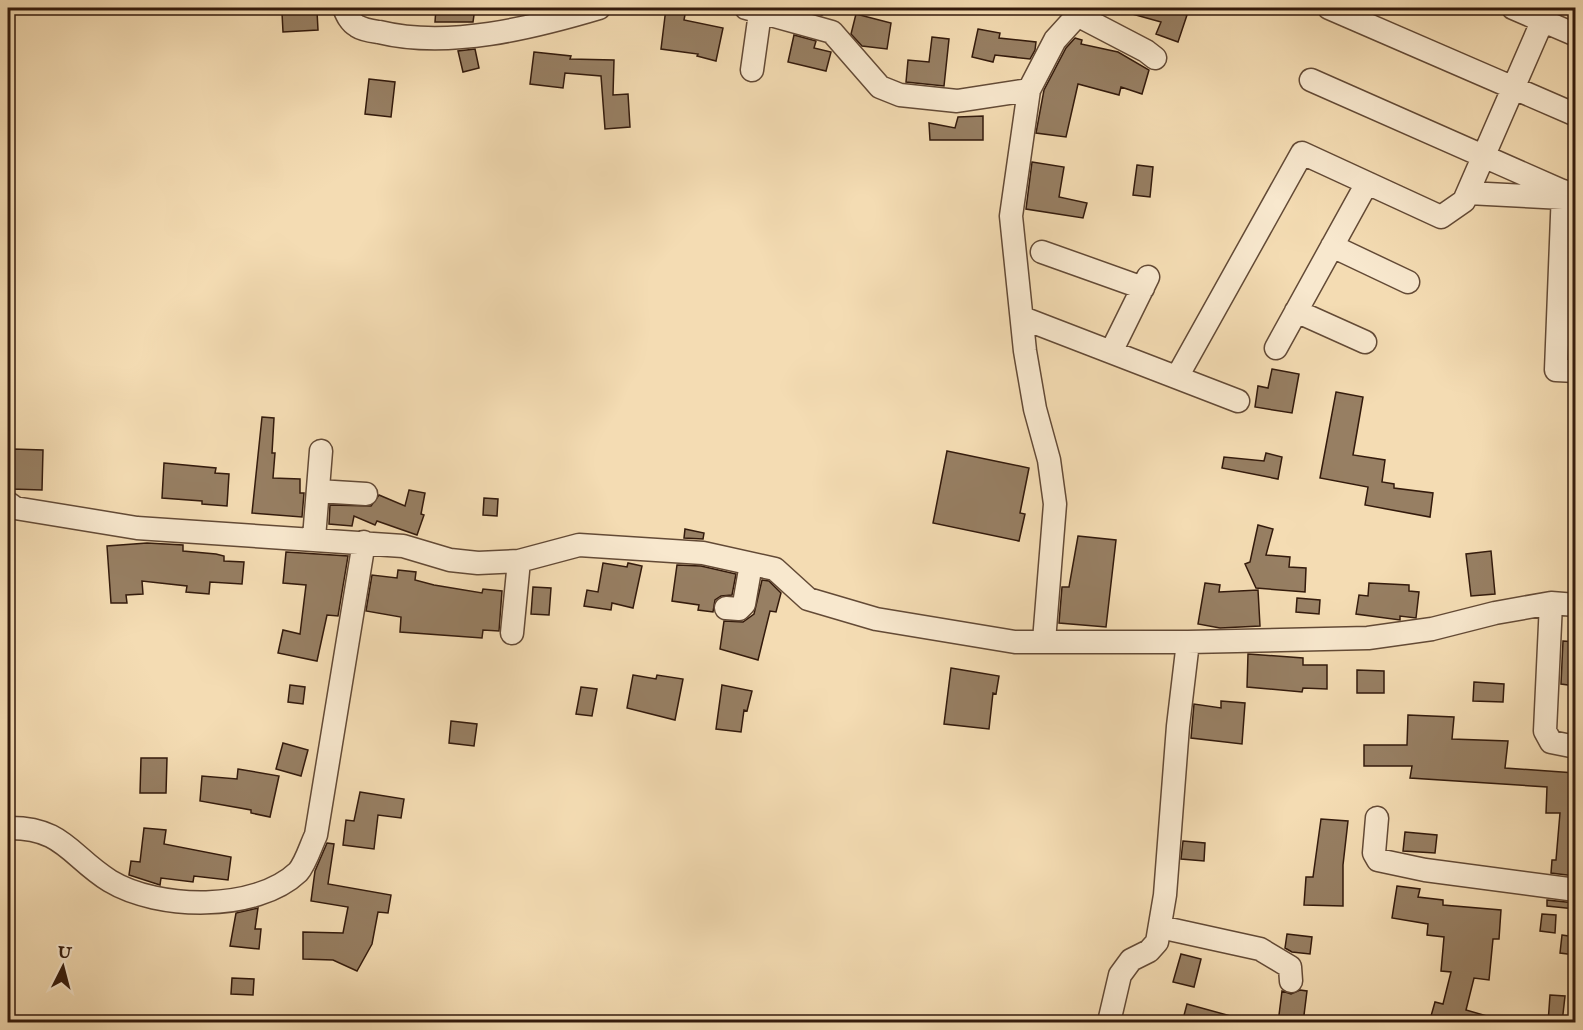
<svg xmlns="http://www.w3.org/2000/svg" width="1583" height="1030" viewBox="0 0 1583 1030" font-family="'IM FELL English',serif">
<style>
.building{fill:#977f63;stroke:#331a0c;stroke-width:1.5}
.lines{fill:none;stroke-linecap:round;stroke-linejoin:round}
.minor-casing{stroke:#634a36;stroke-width:25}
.minor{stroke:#f8e8ce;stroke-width:22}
</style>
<rect width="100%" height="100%" fill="#f4dcb3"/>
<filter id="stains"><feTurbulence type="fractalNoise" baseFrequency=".00333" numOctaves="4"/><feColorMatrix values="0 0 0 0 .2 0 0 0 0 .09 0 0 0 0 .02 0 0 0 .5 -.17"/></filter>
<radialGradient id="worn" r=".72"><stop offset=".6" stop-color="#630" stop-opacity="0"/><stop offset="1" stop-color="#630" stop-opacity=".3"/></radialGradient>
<path class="building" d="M 436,8 L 475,8 L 473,22 L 435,22 Z
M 666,8 L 686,9 L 684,20 L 723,28 L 716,61 L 697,56 L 698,54 L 661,49 Z
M 805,8 L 824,8 L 822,15 L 804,10 Z
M 1126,8 L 1164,8 L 1187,15 L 1178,42 L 1156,34 L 1161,22 L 1125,12 Z
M 317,11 L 318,30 L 283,32 L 282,13 Z
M 856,14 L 891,23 L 887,49 L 862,46 L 851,34 Z
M 978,29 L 1000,33 L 999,38 L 1036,42 L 1035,50 L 1030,59 L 995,55 L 993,62 L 972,57 Z
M 794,35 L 816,41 L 814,48 L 831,52 L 826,71 L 788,62 Z
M 932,37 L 949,39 L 944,86 L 906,82 L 908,60 L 929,62 Z
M 1075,38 L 1082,40 L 1081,44 L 1118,52 L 1149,70 L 1142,94 L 1121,87 L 1119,95 L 1078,84 L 1066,137 L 1036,133 L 1044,90 L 1066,48 Z
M 475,49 L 479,68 L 463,72 L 458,51 Z
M 534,52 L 571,56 L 570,59 L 614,60 L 613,95 L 628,94 L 630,127 L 605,129 L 601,76 L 565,73 L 563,88 L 530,84 Z
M 369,79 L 395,82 L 391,117 L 365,114 Z
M 983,116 L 983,140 L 930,140 L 929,123 L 955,128 L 958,117 Z
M 1032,162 L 1064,167 L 1059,197 L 1087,203 L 1083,218 L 1026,209 Z
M 1137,165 L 1153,167 L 1150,197 L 1133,195 Z
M 1272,369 L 1299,374 L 1292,413 L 1255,407 L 1258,386 L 1268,388 Z
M 1336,392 L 1363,397 L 1353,455 L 1385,460 L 1382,482 L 1394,484 L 1394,488 L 1433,493 L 1430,517 L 1365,505 L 1368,487 L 1320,478 Z
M 262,417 L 274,418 L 272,453 L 275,453 L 273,478 L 300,479 L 300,493 L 304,493 L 302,517 L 252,513 Z
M 13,449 L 43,450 L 42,490 L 11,489 Z
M 947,451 L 1029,468 L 1020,513 L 1025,514 L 1019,541 L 933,523 Z
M 1266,453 L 1282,457 L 1278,479 L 1222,468 L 1224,457 L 1264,461 Z
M 164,463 L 216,468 L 215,473 L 229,474 L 227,506 L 202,504 L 202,501 L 162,498 Z
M 409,490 L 425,493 L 421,514 L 424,515 L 417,535 L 377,521 L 375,525 L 354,516 L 352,526 L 329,524 L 330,505 L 371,506 L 379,495 L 405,506 Z
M 484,498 L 498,499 L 497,516 L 483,515 Z
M 1258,525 L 1273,529 L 1266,555 L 1290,557 L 1289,567 L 1306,568 L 1305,592 L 1256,588 L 1245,564 L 1250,562 Z
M 685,529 L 704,533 L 703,539 L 684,538 Z
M 1078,536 L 1116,540 L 1106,627 L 1059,623 L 1062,587 L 1069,587 Z
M 147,543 L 183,545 L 183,551 L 216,554 L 224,556 L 224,561 L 244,562 L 242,584 L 210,582 L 209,594 L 186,592 L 187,586 L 142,581 L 143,594 L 126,595 L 127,603 L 111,603 L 107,546 Z
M 1491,551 L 1495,594 L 1471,596 L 1466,554 Z
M 286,552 L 348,556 L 338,616 L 327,615 L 317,661 L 278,653 L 283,630 L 300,634 L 306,585 L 283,583 Z
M 603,563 L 627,567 L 628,563 L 642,566 L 633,608 L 612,603 L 611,610 L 584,606 L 587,590 L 598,592 Z
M 677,565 L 701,566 L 736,574 L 732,595 L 721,596 L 715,600 L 713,612 L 698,610 L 699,605 L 672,601 Z
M 398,570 L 416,572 L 415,580 L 434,585 L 482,593 L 483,589 L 502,591 L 499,631 L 483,630 L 482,638 L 400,632 L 401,617 L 366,611 L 372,575 L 397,578 Z
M 762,580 L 769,581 L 781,593 L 776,612 L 770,611 L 758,660 L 720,649 L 724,621 L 743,622 L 754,614 Z
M 1205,583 L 1220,585 L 1219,592 L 1258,590 L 1260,626 L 1220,628 L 1198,624 Z
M 1369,583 L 1409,585 L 1409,591 L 1419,592 L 1416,618 L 1400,616 L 1400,620 L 1356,614 L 1359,595 L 1368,596 Z
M 533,587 L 551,588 L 549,615 L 531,614 Z
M 1297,598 L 1320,600 L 1319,614 L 1296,612 Z
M 1563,641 L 1575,642 L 1575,686 L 1561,684 Z
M 1248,654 L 1303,658 L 1303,665 L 1327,665 L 1327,689 L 1303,688 L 1302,692 L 1247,687 Z
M 951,668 L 999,676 L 996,694 L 993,693 L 989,729 L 944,724 Z
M 1357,670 L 1384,671 L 1384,693 L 1357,693 Z
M 633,675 L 656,679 L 657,675 L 683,679 L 675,720 L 627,708 Z
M 1474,682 L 1504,684 L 1503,702 L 1473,701 Z
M 290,685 L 305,687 L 303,704 L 288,702 Z
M 722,685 L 752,691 L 747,711 L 744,710 L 741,732 L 716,729 Z
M 581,687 L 597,689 L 592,716 L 576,714 Z
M 1221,701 L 1245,703 L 1242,744 L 1191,738 L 1194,704 L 1221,708 Z
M 1408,715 L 1454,717 L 1452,739 L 1508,741 L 1505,768 L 1575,773 L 1575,876 L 1551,873 L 1552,860 L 1556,860 L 1560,813 L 1546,813 L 1547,787 L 1410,778 L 1412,766 L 1364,766 L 1364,745 L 1407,745 Z
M 451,721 L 477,724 L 474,746 L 449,743 Z
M 283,743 L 308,750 L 301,776 L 276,769 Z
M 141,758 L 167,758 L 166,793 L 140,793 Z
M 238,769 L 279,776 L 270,817 L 251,813 L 251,810 L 200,801 L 202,776 L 237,779 Z
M 360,792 L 404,799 L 401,818 L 378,815 L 374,849 L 343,845 L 346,820 L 354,821 Z
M 1321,819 L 1348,821 L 1343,865 L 1343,906 L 1304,905 L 1306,877 L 1313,877 Z
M 144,828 L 166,830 L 164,844 L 231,857 L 228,880 L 194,876 L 193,882 L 161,878 L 160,885 L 129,875 L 131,861 L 140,862 Z
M 1405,832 L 1437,835 L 1435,853 L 1403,851 Z
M 1183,841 L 1205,843 L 1204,861 L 1181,859 Z
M 327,843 L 334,844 L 328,884 L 391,895 L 388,913 L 378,912 L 372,944 L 357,971 L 333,960 L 303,959 L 303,932 L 343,933 L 348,907 L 311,901 L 315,871 Z
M 1397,886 L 1420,889 L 1418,897 L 1443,900 L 1443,905 L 1501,910 L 1499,939 L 1493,939 L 1489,980 L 1474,978 L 1466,1010 L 1494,1018 L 1494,1023 L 1455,1023 L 1431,1016 L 1435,1002 L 1443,1004 L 1451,972 L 1441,971 L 1444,937 L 1427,935 L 1428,924 L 1392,918 Z
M 1547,900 L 1575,903 L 1575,909 L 1547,906 Z
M 258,908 L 255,929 L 261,929 L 259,949 L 230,946 L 236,913 Z
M 1542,914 L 1556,915 L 1555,933 L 1540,931 Z
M 1287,934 L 1312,937 L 1310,954 L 1292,952 L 1285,948 Z
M 1562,935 L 1575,937 L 1575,955 L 1560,953 Z
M 1181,954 L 1201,959 L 1194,987 L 1173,982 Z
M 232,978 L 254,979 L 253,995 L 231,994 Z
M 1300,990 L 1307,991 L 1303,1023 L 1278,1023 L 1282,991 L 1291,994 Z
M 1550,995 L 1565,996 L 1562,1023 L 1548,1023 Z
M 1187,1004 L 1238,1018 L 1237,1023 L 1182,1023 Z"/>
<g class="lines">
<g class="minor-casing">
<path id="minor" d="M 344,8 C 347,15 350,22 357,26 C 363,30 372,31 379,32 C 448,49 532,28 599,8
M 746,8 L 832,32 L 880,87 L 900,95 L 957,101 L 1029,90
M 1329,8 L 1576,115
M 1513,8 L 1576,35
M 1077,15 L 1146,51 L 1155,58
M 752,70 L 760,13
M 1311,80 L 1576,197
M 1563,191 L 1556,370 L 1576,371
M 1468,193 L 1563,198
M 1332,246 L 1408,282
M 1042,252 L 1143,288
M 1296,311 L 1365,342
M 1028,320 L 1238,401
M 1276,348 L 1367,183
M 1111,352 L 1148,277
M 1177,377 L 1302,153 L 1441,217 L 1464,201 L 1548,8
M 318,491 L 366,494
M 8,503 L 15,508 L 137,528 L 403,546 L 450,560 L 478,563 L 519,561 L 579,545 L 703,553 L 775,569 L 808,599 L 876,619 L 1015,642 L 1188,642 L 1368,638 L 1432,629 L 1495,613 L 1551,603 L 1576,605
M 314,538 L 321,451
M 1551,603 L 1545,731 L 1551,742 L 1576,747
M 726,608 L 739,609 L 744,604 L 751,564
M 512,633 L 519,561
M 1044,641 L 1055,504 L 1049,460 L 1035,409 L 1025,351 L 1011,216 L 1029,90 L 1055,40 L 1084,8
M 1377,818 L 1374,853 L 1378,860 L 1425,870 L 1576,890
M 8,828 C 63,827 70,856 110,881 C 158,910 256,912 298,872 C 306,863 311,845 316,835 L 364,542
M 1160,927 L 1260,949 L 1290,967 L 1291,981
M 1109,1022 L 1120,975 L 1131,960 L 1149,951 L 1157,942 L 1165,895 L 1178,726 L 1188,642"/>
</g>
<use href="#minor" class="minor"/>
</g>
<rect width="1583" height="1030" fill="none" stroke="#f4dcb3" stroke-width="30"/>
<rect x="9" y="9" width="1565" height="1012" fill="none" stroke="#331a0c" stroke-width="3"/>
<rect x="15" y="15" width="1553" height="1000" fill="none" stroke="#331a0c" stroke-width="1.5"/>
<g transform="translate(63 967) rotate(6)" stroke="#f8e8ce" stroke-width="4.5" paint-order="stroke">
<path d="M0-4.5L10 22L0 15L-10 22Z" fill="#331a0c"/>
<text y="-9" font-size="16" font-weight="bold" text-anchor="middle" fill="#331a0c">U</text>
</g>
<rect width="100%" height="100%" filter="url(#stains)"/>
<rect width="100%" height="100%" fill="url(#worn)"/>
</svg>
